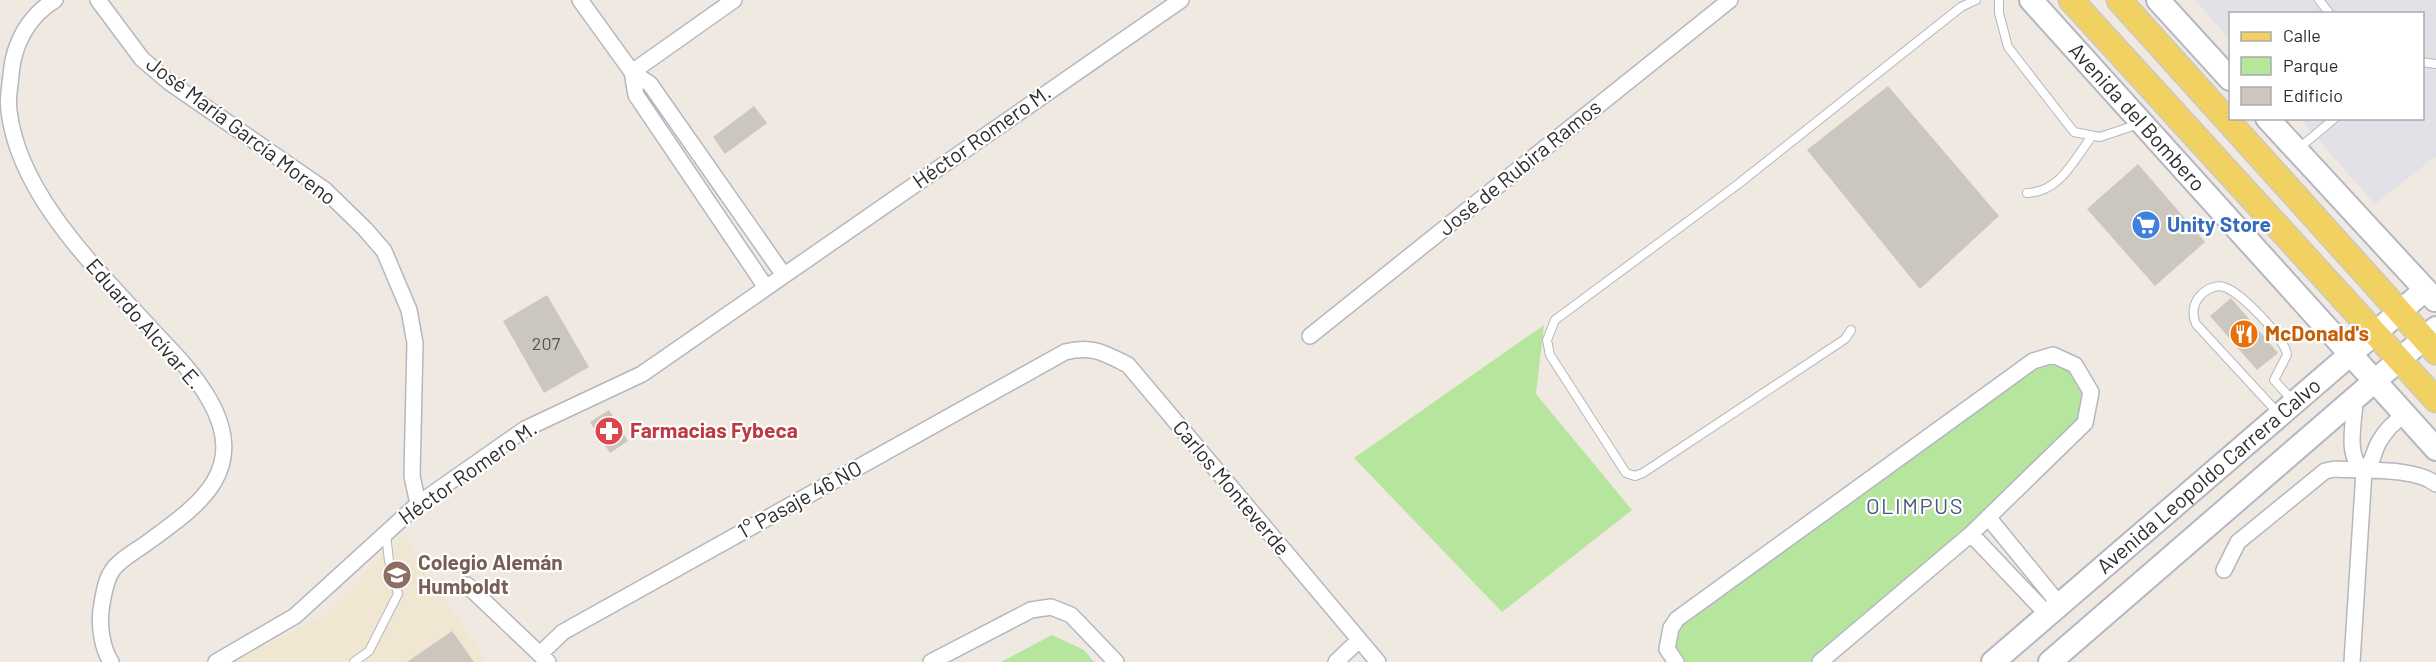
<svg xmlns="http://www.w3.org/2000/svg" width="2436" height="662" viewBox="0 0 2436 662" font-family="Barlow,sans-serif">
<style>
.industrial{fill:#e3e1e8}
.education{fill:#f0e6d1}
.green{fill:#b6e59e}
.building{fill:#cbc7bf}
.lines{fill:none;stroke-linecap:round;stroke-linejoin:round}
.lane-casing{stroke:#b4b7c1;stroke-width:10}
.street-casing{stroke:#b4b7c1;stroke-width:18}
.secondary-casing{stroke:#b4b7c1;stroke-width:26}
.primary-casing{stroke:#c9c9c9;stroke-width:27}
.lane{stroke:#fff;stroke-width:8}
.street{stroke:#fff;stroke-width:15}
.secondary{stroke:#fff;stroke-width:22}
.primary{stroke:#f2d163;stroke-width:24}
.labels{text-anchor:middle;stroke-width:4.5;stroke-linejoin:round;paint-order:stroke}
.number-label{font-size:18px;fill:#555452}
.street-label{font-size:21px;fill:#2e2e2e;stroke:#fff}
.shop-label{font-size:21px;font-weight:bold;fill:#366cbe;stroke:#fff;text-anchor:start}
.food-label{font-size:21px;font-weight:bold;fill:#c56008;stroke:#fff;text-anchor:start}
.health-label{font-size:21px;font-weight:bold;fill:#be3a42;stroke:#fff;text-anchor:start}
.education-label{font-size:21px;font-weight:bold;fill:#785e54;stroke:#fff;text-anchor:start}
.neighbourhood-label{font-size:22px;letter-spacing:1.5px;fill:#4d5680;stroke:#fff}
</style>
<rect width="100%" height="100%" fill="#efe9e1"/>
<path class="industrial" d="M 2195,0 L 2436,0 L 2436,156 L 2375,204 L 2300,119 L 2422,118 L 2422,14 L 2230,14 L 2230,40 Z"/>
<path class="education" d="M 403,535 L 487,662 L 231,662 L 323,616 Z"/>
<path class="green" d="M 1544,325 L 1536,394 L 1632,510 L 1502,612 L 1354,458 Z
M 2033,361 L 2075,365 L 2091,392 L 2085,423 L 1820,662 L 1676,662 L 1671,628 Z
M 1052,635 L 1084,650 L 1094,662 L 1001,662 Z"/>
<path class="building" d="M 1888,86 L 1999,216 L 1920,289 L 1807,150 Z
M 754,106 L 767,123 L 725,154 L 713,137 Z
M 2138,164 L 2205,242 L 2155,286 L 2087,209 Z
M 547,295 L 589,367 L 544,393 L 503,321 Z
M 2231,298 L 2278,353 L 2257,370 L 2210,316 Z
M 609,410 L 628,441 L 610,453 L 590,422 Z
M 452,631 L 474,662 L 407,662 Z"/>
<g class="lines">
<g class="lane-casing">
<path id="lane" d="M 1999,0 L 1999,13 L 2008,47 L 2074,132 L 2100,137 L 2139,124
M 2319,0 L 2330,14
M 2422,62 L 2436,64
M 2298,149 L 2335,118
M 2027,193 C 2060,192 2074,160 2092,136
M 1851,330 L 1845,339 L 1643,473 L 1635,476 L 1626,473 L 1550,355 L 1547,340 L 1555,320 L 1737,185 L 1961,7 L 1976,0
M 2278,413 L 2196,324 C 2192,315 2193,305 2199,297 C 2205,290 2215,284 2224,287 C 2241,292 2285,338 2287,355 L 2274,380 L 2293,401
M 354,662 L 369,651 L 398,594 L 389,561 L 386,534"/>
</g>
<g class="street-casing">
<path id="street" d="M 55,0 C 28,16 13,45 11,75 C 10,86 7,100 9,111 C 19,196 98,270 153,331 C 174,353 195,374 210,401 C 250,473 196,507 144,545 C 134,552 118,561 112,571 C 105,581 103,598 101,610 C 99,626 102,648 111,662
M 98,0 L 142,59 L 169,82 L 325,190 L 365,229 L 384,251 L 409,310 L 415,343 L 412,476 L 418,504
M 580,0 L 632,72 L 650,84 L 783,274
M 632,72 L 636,95 L 765,286
M 632,72 L 734,0
M 1310,336 L 1730,0
M 2364,471 C 2373,464 2373,452 2379,442 C 2385,431 2395,421 2406,414
M 1988,517 L 2059,604
M 1971,534 L 2047,614
M 2224,570 L 2238,542 L 2325,471 L 2335,469 C 2363,471 2414,467 2436,484
M 467,585 L 548,662
M 540,654 L 563,632 L 1065,352 C 1092,345 1104,353 1128,365 L 1378,662
M 216,662 L 295,616 L 418,504 L 525,429 L 642,374 L 1181,0
M 931,662 L 1031,610 L 1051,607 L 1071,615 L 1116,662
M 1336,662 L 1359,640
M 1676,662 L 1667,649 L 1671,628 L 1677,619 L 2033,361 L 2053,355 L 2075,365 L 2091,392 L 2085,423 L 1971,534 L 1820,662
M 2352,662 L 2364,471 C 2344,456 2355,421 2355,399"/>
</g>
<g class="secondary-casing">
<g id="secondary">
<path id="s1" d="M 2031,0 L 2436,449"/>
<path d="M 2158,0 L 2230,79"/>
<path d="M 2267,118 L 2435,300"/>
<path id="s2" d="M 1993,662 L 2425,290"/>
<path d="M 2050,662 L 2436,328"/>
</g>
</g>
<g class="primary-casing">
<path id="primary" d="M 2071,0 L 2436,400
M 2119,0 L 2436,352"/>
</g>
<use href="#lane" class="lane"/>
<use href="#street" class="street"/>
<use href="#secondary" class="secondary"/>
<use href="#primary" class="primary"/>
</g>
<defs>
<g id="supermarket-disc" transform="scale(1.5)"><circle r="9.5" fill="#3f7fe0" stroke="#fff"/><path d="M-6-5.5h2.5l.6 2H6L4.5 2H-2.5L-4.4-4H-6ZM-1.5 3.2a1.3 1.3 0 1 0 .1 0ZM3 3.2a1.3 1.3 0 1 0 .1 0Z" fill="#fff"/></g>
<g id="restaurant-disc" transform="scale(1.5)"><circle r="9.5" fill="#e8710a" stroke="#fff"/><path d="M-5-6h1v4h1v-4h1v4h1v-4h1v5L-1.5 .5V6h-2V.5L-5-1ZM5-6V6H3V1.5H1.5Q1.5-4 5-6Z" fill="#fff"/></g>
<g id="pharmacy-disc" transform="scale(1.5)"><circle r="9.5" fill="#e0444e" stroke="#fff"/><path d="M-2-6h4v4h4v4h-4v4h-4v-4h-4v-4h4Z" fill="#fff"/></g>
<g id="school-disc" transform="scale(1.5)"><circle r="9.5" fill="#8d6e63" stroke="#fff"/><path d="M0-5L7-2L0 1L-7-2ZM-4 1L0 2.5L4 1V4Q0 6-4 4Z" fill="#fff"/></g>
</defs>
<g fill-rule="evenodd">
<use href="#supermarket-disc" x="2146" y="225"/>
<use href="#restaurant-disc" x="2244" y="334"/>
<use href="#pharmacy-disc" x="609" y="431"/>
<use href="#school-disc" x="397" y="575"/>
</g>
<g class="labels">
<g class="number-label">
<text x="546" y="350">207</text>
</g>
<g class="street-label">
<text dy="7" stroke="none"><textPath href="#s1" startOffset="158">Avenida del Bombero</textPath></text>
<text transform="translate(241 131) rotate(37)" y="7">José María García Moreno</text>
<text transform="translate(982 137) rotate(-35)" y="7">Héctor Romero M.</text>
<text transform="translate(1520 168) rotate(-39)" y="7">José de Rubira Ramos</text>
<text transform="translate(144 324) rotate(49)" y="7">Eduardo Alcívar E.</text>
<text transform="translate(468 473) rotate(-35)" y="7">Héctor Romero M.</text>
<text dy="7" stroke="none"><textPath href="#s2" startOffset="285">Avenida Leopoldo Carrera Calvo</textPath></text>
<text transform="translate(1231 488) rotate(50)" y="7">Carlos Monteverde</text>
<text transform="translate(800 500) rotate(-29)" y="7">1° Pasaje 46 NO</text>
</g>
<g class="shop-label">
<text x="2167" y="232">Unity Store</text>
</g>
<g class="food-label">
<text x="2265" y="341">McDonald's</text>
</g>
<g class="health-label">
<text x="630" y="438">Farmacias Fybeca</text>
</g>
<g class="education-label">
<text x="418" y="570">Colegio Alemán<tspan x="418" dy="24">Humboldt</tspan></text>
</g>
<g class="neighbourhood-label">
<text x="1915" y="514">OLIMPUS</text>
</g>
</g>
<rect x="2229" y="12" width="195" height="108" fill="#ffffff" stroke="#ababab" stroke-width="1.5"/>
<rect x="2241" y="32" width="30" height="9" fill="#f2d163" stroke="#ababab" stroke-width="1.5"/>
<text x="2283" y="42" font-size="18" fill="#2e2e2e">Calle</text>
<rect x="2241" y="57" width="30" height="18" fill="#b6e59e" stroke="#ababab" stroke-width="1.5"/>
<text x="2283" y="72" font-size="18" fill="#2e2e2e">Parque</text>
<rect x="2241" y="87" width="30" height="18" fill="#cbc7bf" stroke="#ababab" stroke-width="1.5"/>
<text x="2283" y="102" font-size="18" fill="#2e2e2e">Edificio</text>
</svg>
